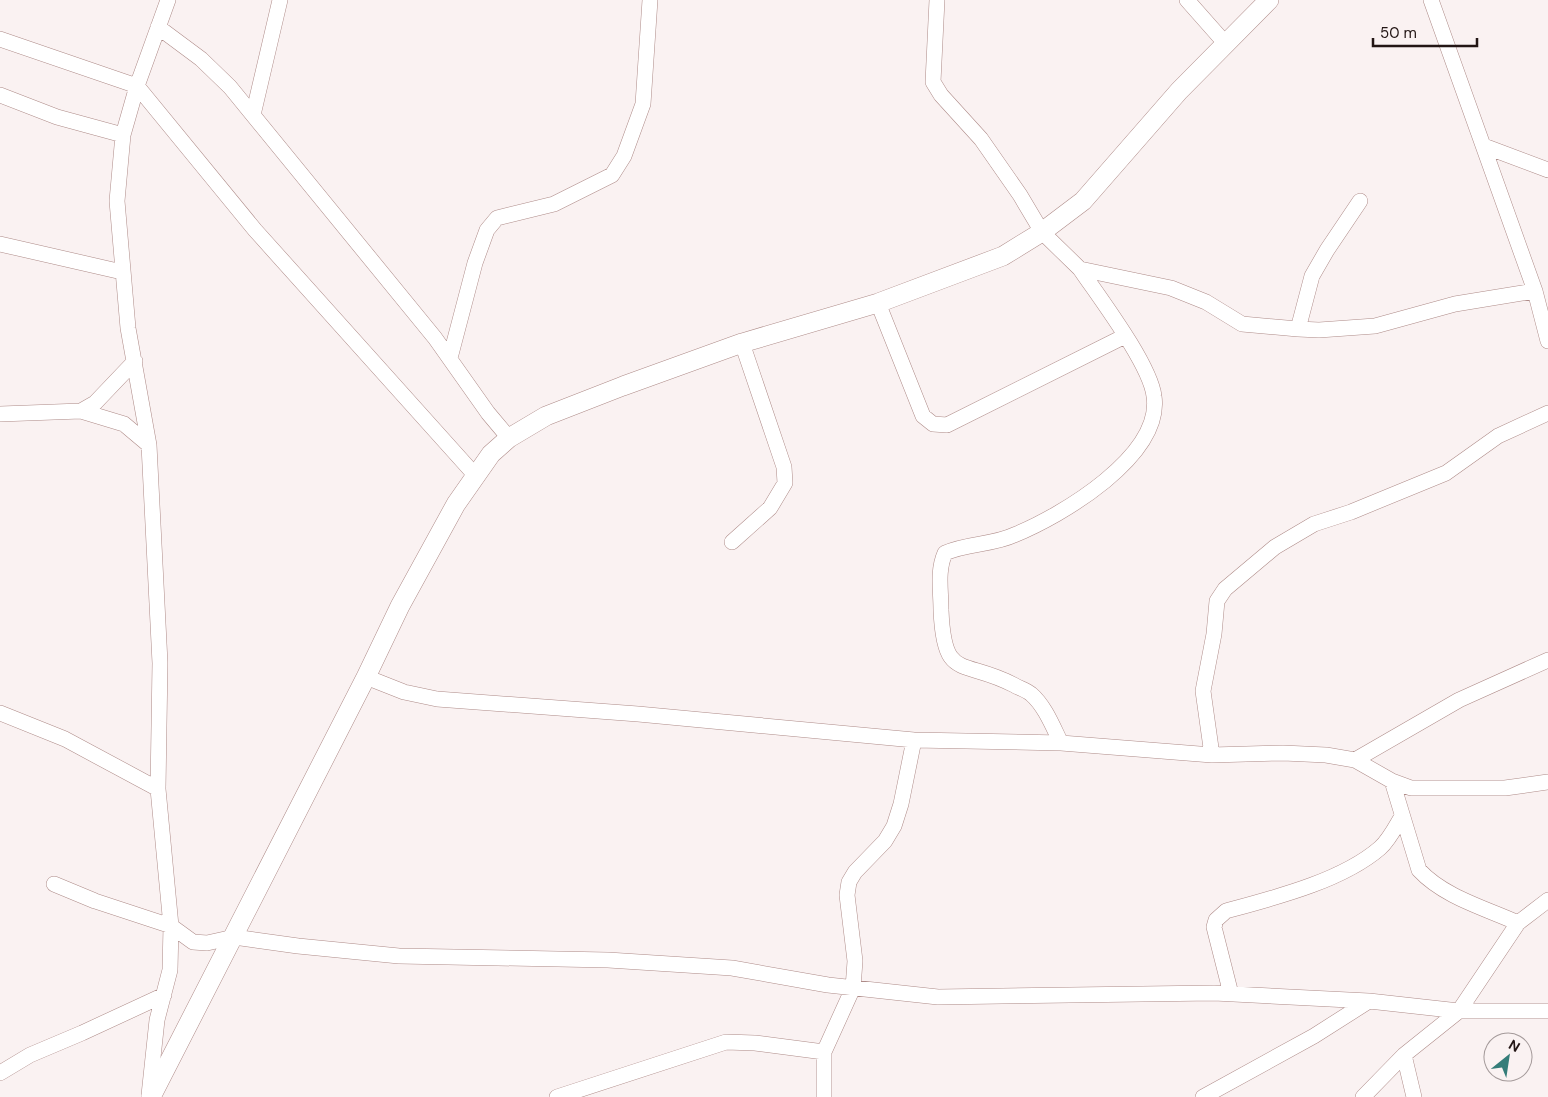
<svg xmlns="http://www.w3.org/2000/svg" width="1548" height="1097" viewBox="0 0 1548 1097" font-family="'DM Sans',sans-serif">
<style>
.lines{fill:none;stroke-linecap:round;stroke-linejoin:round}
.minor-casing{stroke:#ae8b88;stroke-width:16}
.tertiary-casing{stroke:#ae8b88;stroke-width:20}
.minor{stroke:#fff;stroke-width:15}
.tertiary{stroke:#fff;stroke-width:19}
</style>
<rect width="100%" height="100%" fill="#faf2f2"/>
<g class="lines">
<g class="minor-casing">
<path id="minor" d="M 937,0 L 933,82 L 941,95 L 981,139 L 1020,195 L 1042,232 L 1080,269 L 1171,288 L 1206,302 L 1242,324 L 1298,329 L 1319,330 L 1375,326 L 1455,304 L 1535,291
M 1187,0 L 1225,43
M 1431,0 L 1535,291 L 1548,341
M 158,27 L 201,59 L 230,87 L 435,338 L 488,413 L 509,438
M 0,39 L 137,86 L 255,230 L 475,475
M 0,95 L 57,117 L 123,135
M 253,115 L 280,0
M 1484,146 L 1548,170
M 0,244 L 122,272
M 878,303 L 923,416 L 933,424 L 947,425 L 1125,336
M 1298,329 L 1312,276 L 1327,250 L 1360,201
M 450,358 L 475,263 L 487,230 L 497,218 L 554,204 L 612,175 L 624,156 L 643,104 L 650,0
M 81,411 L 95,403 L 135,361
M 0,414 L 81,411 L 124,424 L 149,445
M 732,542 L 770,508 L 785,483 L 784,467 L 742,343
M 366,677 L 404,692 L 437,699 L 638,714 L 914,740 L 1061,743 L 1212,755 L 1283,753 L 1326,755 L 1355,760 L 1392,781 L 1411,788 L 1505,788 L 1548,782
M 0,713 L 65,739 L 158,789
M 1061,743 C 1053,727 1045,706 1031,694 C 1026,690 1019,688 1014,685 C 962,658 944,682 941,610 C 941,590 937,571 945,553 C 967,543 993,545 1014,535 C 1061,516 1163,456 1154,396 C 1150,364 1099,297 1080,269
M 1212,755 L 1203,691 L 1214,634 L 1217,601 L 1225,589 L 1275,547 L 1314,524 L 1351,512 L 1446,473 L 1498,436 L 1548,413
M 1355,760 L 1459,700 L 1548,660
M 1392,781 L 1419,870 C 1444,897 1485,908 1518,923
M 54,884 L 95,901 L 171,926 L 193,942 L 207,943 L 234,937 L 298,946 L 399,956 L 608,960 L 732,968 L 828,985 L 938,997 L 1214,993 L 1369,1001 L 1459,1011 L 1548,1011
M 1231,994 L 1214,927 L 1216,920 L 1226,911 C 1274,898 1342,881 1380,848 C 1389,840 1396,826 1402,816
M 1404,1055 L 1414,1097
M 0,1073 L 30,1055 L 82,1033 L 164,995
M 149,1095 L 157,1020 L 170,970 L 171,926 L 158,789 L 160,663 L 149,445 L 128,328 L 117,201 L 123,135 L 137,86 L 168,0
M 557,1097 L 726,1042 L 755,1043 L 824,1052
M 824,1097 L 824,1052 L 853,988 L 855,961 L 847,895 L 849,882 L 855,872 L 885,841 L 894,826 L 901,804 L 914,740
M 1203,1097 L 1314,1036 L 1369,1001
M 1363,1097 L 1404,1055 L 1459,1011 L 1518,923 L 1548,900"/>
</g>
<g class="tertiary-casing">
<path id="tertiary" d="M 151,1097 L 366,677 L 400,606 L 456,504 L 491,454 L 509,438 L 546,416 L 623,386 L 742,343 L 878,303 L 1003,256 L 1042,232 L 1083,201 L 1179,91 L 1269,0"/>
</g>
<use href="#minor" class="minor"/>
<use href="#tertiary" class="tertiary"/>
</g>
<g transform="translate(1508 1057) rotate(30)"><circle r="24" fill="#faf2f2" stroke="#a49a9a"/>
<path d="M0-4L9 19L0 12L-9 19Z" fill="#357d79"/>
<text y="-8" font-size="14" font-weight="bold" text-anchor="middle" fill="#231615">N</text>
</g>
<path d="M1373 38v8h104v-8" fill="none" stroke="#231615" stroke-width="2.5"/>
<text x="1380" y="38" font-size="15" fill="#231615" stroke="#faf2f2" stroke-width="4" paint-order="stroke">50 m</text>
</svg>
